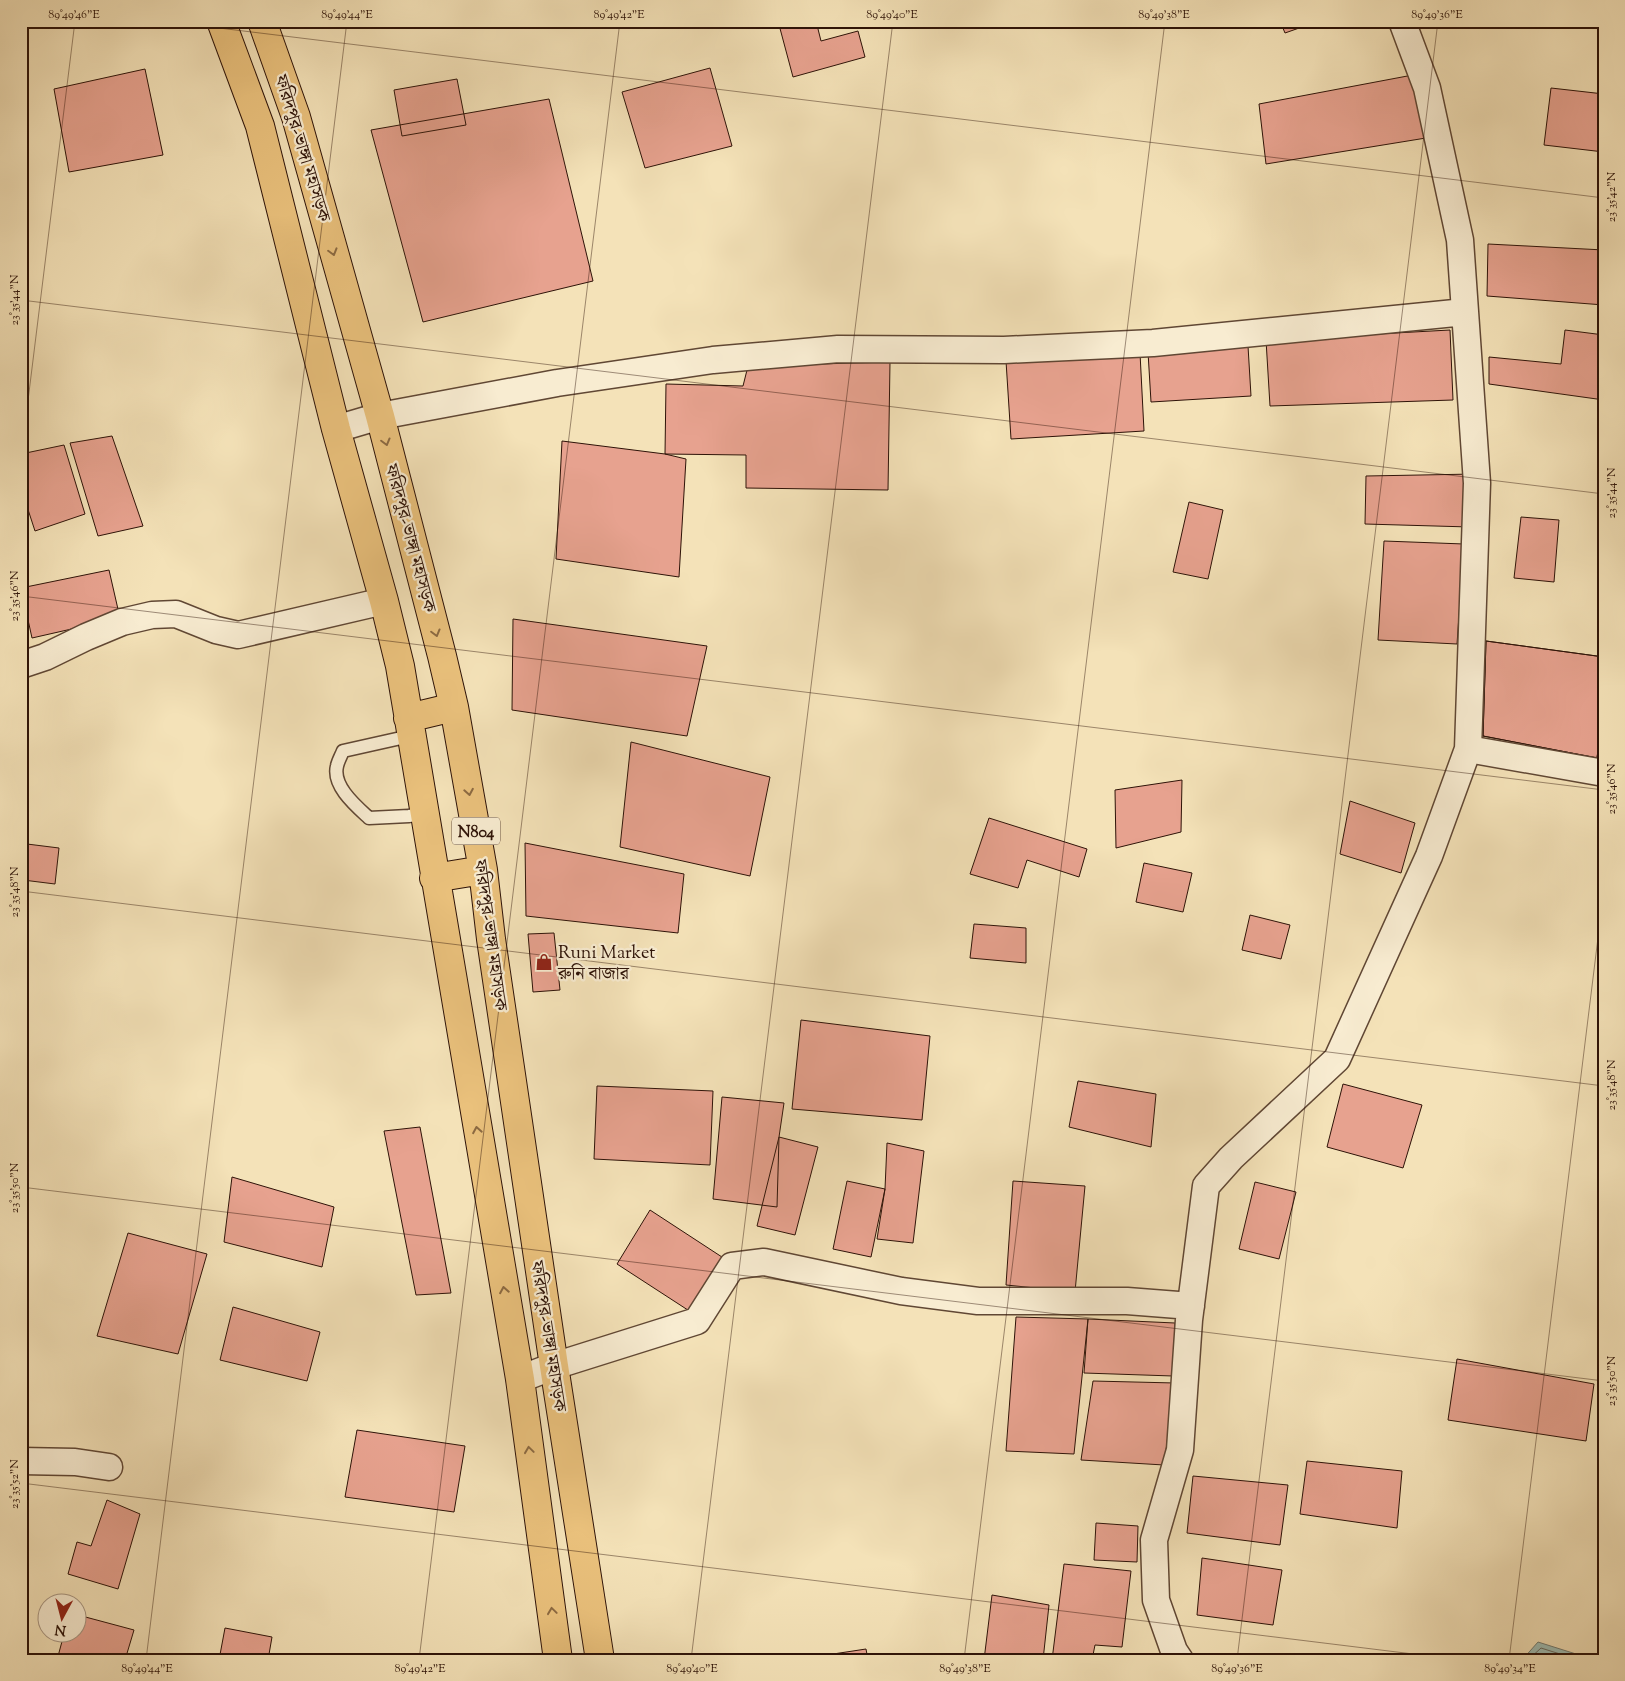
<svg xmlns="http://www.w3.org/2000/svg" width="1625" height="1681" viewBox="0 0 1625 1681" font-family="'Sorts Mill Goudy','Noto Serif Bengali',serif">
<style>
.water{fill:#9dbdb5;stroke:#717970}
.lines{fill:none;stroke-linecap:round;stroke-linejoin:round}
.shore{stroke:#66685e;stroke-width:1}
.building{fill:#e7a28f;stroke:#2e1308}
.service-casing{stroke:#604734;stroke-width:15}
.minor-casing{stroke:#604734;stroke-width:29}
.trunk-casing{stroke:#2e1308;stroke-width:30}
.service{stroke:#f8ecd1;stroke-width:12}
.minor{stroke:#f8ecd1;stroke-width:26}
.trunk{stroke:#eac17c;stroke-width:28}
.oneway{stroke:#8c6a42}
.ticks{fill:none;stroke:#2e1308;stroke-width:1;stroke-opacity:0.45}
.labels{text-anchor:middle;stroke-width:4.5;stroke-linejoin:round;paint-order:stroke}
.shield{fill:#f8ecd1;stroke:#6b5444;stroke-width:1}
.shield-label{font-size:16px;font-weight:bold;fill:#2e1308}
.street-label{font-size:18px;fill:#2e1308;stroke:#f8ecd1}
.poi-label{font-size:18px;fill:#2e1308;stroke:#f8ecd1;text-anchor:start}
.neatline{fill:none;stroke:#2e1308;stroke-width:2}
.ticks-label{font-size:12px;text-anchor:middle;fill:#2e1308}
</style>
<rect width="100%" height="100%" fill="#f4e2b8"/>
<filter id="stains"><feTurbulence type="fractalNoise" baseFrequency=".004" numOctaves="4"/><feColorMatrix values="0 0 0 0 .2 0 0 0 0 .09 0 0 0 0 .02 0 0 0 .5 -.17"/></filter>
<radialGradient id="worn" r=".72"><stop offset=".6" stop-color="#630" stop-opacity="0"/><stop offset="1" stop-color="#630" stop-opacity=".3"/></radialGradient>
<path class="water" d="M 1538,1642 L 1595,1660 L 1522,1660 Z"/>
<g class="lines">
<path class="shore" d="M 1528,1660 L 1541,1648 L 1579,1660"/>
</g>
<path class="building" d="M 396,21 L 466,21 L 466,22 L 397,28 Z
M 778,21 L 816,21 L 821,41 L 858,31 L 865,57 L 793,77 Z
M 1280,21 L 1319,21 L 1285,33 Z
M 1598,21 L 1604,21 L 1604,57 L 1602,58 Z
M 710,68 L 732,146 L 645,168 L 622,92 Z
M 145,69 L 163,155 L 69,172 L 54,89 Z
M 1418,74 L 1426,138 L 1266,164 L 1259,104 Z
M 457,79 L 466,125 L 402,136 L 394,90 Z
M 1551,88 L 1604,94 L 1604,152 L 1544,145 Z
M 549,99 L 593,281 L 423,322 L 371,130 Z
M 1488,244 L 1604,250 L 1604,305 L 1487,296 Z
M 1450,330 L 1453,400 L 1270,406 L 1266,340 Z
M 1565,330 L 1604,335 L 1604,400 L 1489,384 L 1489,357 L 1561,364 Z
M 1248,346 L 1251,396 L 1151,402 L 1148,352 Z
M 1140,353 L 1144,431 L 1011,439 L 1006,361 Z
M 890,362 L 888,490 L 746,488 L 746,455 L 665,454 L 666,384 L 743,386 L 748,366 Z
M 112,436 L 143,526 L 98,536 L 70,443 Z
M 562,441 L 665,454 L 686,459 L 679,577 L 556,559 Z
M 64,445 L 85,514 L 35,531 L 21,488 L 21,454 Z
M 1475,474 L 1470,527 L 1365,524 L 1366,476 Z
M 1189,502 L 1223,510 L 1208,579 L 1173,572 Z
M 1521,517 L 1559,520 L 1554,582 L 1514,578 Z
M 1384,541 L 1464,544 L 1457,644 L 1378,640 Z
M 109,570 L 120,618 L 32,638 L 21,588 Z
M 513,619 L 707,646 L 687,736 L 512,710 Z
M 1486,641 L 1604,657 L 1604,704 L 1597,758 L 1483,736 Z
M 1486,641 L 1604,657 L 1604,704 L 1597,758 L 1483,736 Z
M 631,742 L 770,777 L 750,876 L 620,847 Z
M 1182,780 L 1181,832 L 1116,848 L 1115,790 Z
M 1350,801 L 1415,823 L 1401,873 L 1340,854 Z
M 989,818 L 1087,849 L 1079,877 L 1027,860 L 1018,888 L 970,874 Z
M 525,843 L 684,874 L 678,933 L 526,916 Z
M 27,844 L 59,848 L 55,884 L 23,880 Z
M 1144,863 L 1192,873 L 1183,912 L 1136,902 Z
M 1250,915 L 1290,925 L 1281,959 L 1242,950 Z
M 974,924 L 1026,928 L 1026,963 L 970,958 Z
M 554,933 L 560,990 L 533,992 L 528,934 Z
M 801,1020 L 930,1036 L 922,1120 L 792,1109 Z
M 1078,1081 L 1156,1094 L 1151,1147 L 1069,1127 Z
M 1343,1084 L 1422,1105 L 1403,1168 L 1327,1147 Z
M 597,1086 L 713,1091 L 710,1165 L 594,1159 Z
M 722,1097 L 784,1103 L 779,1137 L 777,1207 L 713,1199 Z
M 420,1127 L 451,1293 L 416,1295 L 384,1131 Z
M 779,1137 L 818,1147 L 795,1235 L 757,1226 Z
M 887,1143 L 924,1151 L 913,1243 L 877,1239 L 885,1189 Z
M 232,1177 L 334,1207 L 322,1267 L 224,1242 Z
M 847,1181 L 885,1189 L 871,1257 L 833,1249 Z
M 1013,1181 L 1085,1186 L 1075,1292 L 1006,1285 Z
M 1255,1182 L 1296,1192 L 1279,1259 L 1239,1249 Z
M 650,1210 L 725,1259 L 694,1314 L 617,1264 Z
M 128,1233 L 207,1254 L 178,1354 L 97,1336 Z
M 233,1307 L 320,1332 L 307,1381 L 220,1360 Z
M 1016,1317 L 1088,1319 L 1074,1454 L 1006,1451 Z
M 1088,1319 L 1175,1323 L 1173,1376 L 1084,1373 Z
M 1457,1359 L 1594,1384 L 1586,1441 L 1448,1420 Z
M 1093,1381 L 1175,1383 L 1164,1465 L 1081,1460 Z
M 357,1430 L 465,1446 L 454,1512 L 345,1497 Z
M 1307,1461 L 1402,1471 L 1397,1528 L 1300,1514 Z
M 1193,1476 L 1288,1485 L 1280,1545 L 1187,1533 Z
M 107,1500 L 140,1514 L 118,1589 L 68,1574 L 77,1542 L 91,1546 Z
M 1096,1523 L 1138,1526 L 1137,1562 L 1094,1560 Z
M 1202,1558 L 1282,1570 L 1273,1625 L 1197,1615 Z
M 1064,1564 L 1131,1571 L 1122,1647 L 1095,1645 L 1092,1660 L 1052,1660 Z
M 992,1595 L 1049,1605 L 1043,1660 L 984,1660 Z
M 78,1615 L 134,1630 L 125,1660 L 57,1660 L 64,1634 L 78,1634 Z
M 225,1628 L 272,1637 L 268,1660 L 219,1660 Z
M 866,1649 L 868,1660 L 821,1660 L 820,1656 Z"/>
<g class="lines">
<g class="service-casing">
<path id="service" d="M 410,736 L 343,751 C 341,756 338,761 337,766 C 332,786 356,806 369,818 L 409,816 L 425,813"/>
</g>
<g class="minor-casing">
<path id="minor" d="M 336,429 L 380,416 L 557,383 L 713,360 L 838,349 L 1004,350 L 1153,343 L 1465,312
M 21,665 L 45,657 L 86,637 L 122,622 L 152,615 L 176,614 L 216,630 L 238,635 L 384,601
M 1468,749 L 1604,773
M 520,1379 L 554,1366 L 697,1321 L 732,1266 L 764,1262 L 901,1291 L 978,1301 L 1127,1301 L 1191,1306
M 21,1461 L 75,1462 L 109,1467
M 1180,1660 L 1174,1651 L 1156,1600 L 1154,1540 L 1180,1450 L 1189,1320 L 1206,1186 L 1231,1158 L 1337,1059 L 1429,856 L 1468,749 L 1477,483 L 1460,240 L 1427,88 L 1402,21"/>
</g>
<g class="trunk-casing">
<path id="trunk" d="M 221,21 L 260,126 L 336,429 L 384,601 L 400,666 L 520,1379 L 558,1660
M 262,21 L 296,117 L 380,416 L 442,656 L 454,707 L 483,870 L 491,939 L 554,1366 L 600,1660
M 408,718 L 454,707
M 434,878 L 483,870"/>
</g>
<use href="#service" class="service"/>
<use href="#minor" class="minor"/>
<use href="#trunk" class="trunk"/>
</g>
<defs><path id="oneway-chevron" d="M-2-3.5L2.5 0L-2 3.5" fill="none" stroke-width="1.6" stroke-linecap="round" stroke-linejoin="round" transform="scale(1.25)"/></defs>
<g class="oneway">
<use href="#oneway-chevron" transform="translate(333 252) rotate(74)"/>
<use href="#oneway-chevron" transform="translate(386 442) rotate(75)"/>
<use href="#oneway-chevron" transform="translate(436 633) rotate(75)"/>
<use href="#oneway-chevron" transform="translate(469 792) rotate(80)"/>
<use href="#oneway-chevron" transform="translate(477 1130) rotate(-100)"/>
<use href="#oneway-chevron" transform="translate(504 1290) rotate(-100)"/>
<use href="#oneway-chevron" transform="translate(529 1450) rotate(-98)"/>
<use href="#oneway-chevron" transform="translate(552 1611) rotate(-98)"/>
</g>
<path class="ticks" d="M 162,21 L 1604,198M 21,300 L 1604,494M 21,457 L 75,21M 21,596 L 1604,790M 21,891 L 1604,1086M 21,1187 L 1604,1381M 21,1483 L 1462,1660M 146,1660 L 347,21M 419,1660 L 620,21M 691,1660 L 893,21M 964,1660 L 1165,21M 1237,1660 L 1438,21M 1509,1660 L 1604,889"/>
<defs>
<g id="shop-bare" transform="scale(1.35)"><path d="M-5-2.5h2.3a2.7 3.5 0 0 1 5.4 0H5L5.5 6h-11ZM-1.5-2.5h3a1.5 2.3 0 0 0-3 0Z" fill="#8f2418" stroke="#f8ecd1" stroke-width="2.5" paint-order="stroke"/></g>
</defs>
<g fill-rule="evenodd">
<use href="#shop-bare" x="544" y="962"/>
</g>
<g class="labels">
<rect class="shield" x="452" y="817.5" width="48" height="27" rx="4"/>
<g class="shield-label">
<text x="476" y="837">N804</text>
</g>
<g class="street-label">
<text transform="translate(303 148) rotate(73)" y="6">ফরিদপুর-ভাঙ্গা মহাসড়ক</text>
<text transform="translate(411 538) rotate(75)" y="6">ফরিদপুর-ভাঙ্গা মহাসড়ক</text>
<text transform="translate(491 935) rotate(82)" y="6">ফরিদপুর-ভাঙ্গা মহাসড়ক</text>
<text transform="translate(549 1336) rotate(81)" y="6">ফরিদপুর-ভাঙ্গা মহাসড়ক</text>
</g>
<g class="poi-label">
<text x="558" y="958">Runi Market<tspan x="558" dy="21">রুনি বাজার</tspan></text>
</g>
</g>
<rect width="1625" height="1681" fill="none" stroke="#f4e2b8" stroke-width="55"/>
<g transform="translate(62 1618) rotate(187)"><circle r="24" fill="#f8ecd1" stroke="#a79581"/>
<path d="M0-4L9 19L0 12L-9 19Z" fill="#8f2418"/>
<text y="-8" font-size="14" font-weight="bold" text-anchor="middle" fill="#2e1308">N</text>
</g>
<rect x="28" y="28" width="1570" height="1626" class="neatline"/>
<g class="ticks-label">
<text x="74" y="18">89°49'46"E</text>
<text x="347" y="18">89°49'44"E</text>
<text x="619" y="18">89°49'42"E</text>
<text x="892" y="18">89°49'40"E</text>
<text x="1164" y="18">89°49'38"E</text>
<text x="1437" y="18">89°49'36"E</text>
<text transform="translate(1611 197) rotate(-90)" y="4">23°35'42"N</text>
<text transform="translate(14 300) rotate(-90)" y="4">23°35'44"N</text>
<text transform="translate(1611 493) rotate(-90)" y="4">23°35'44"N</text>
<text transform="translate(14 596) rotate(-90)" y="4">23°35'46"N</text>
<text transform="translate(1611 789) rotate(-90)" y="4">23°35'46"N</text>
<text transform="translate(14 892) rotate(-90)" y="4">23°35'48"N</text>
<text transform="translate(1611 1085) rotate(-90)" y="4">23°35'48"N</text>
<text transform="translate(14 1188) rotate(-90)" y="4">23°35'50"N</text>
<text transform="translate(1611 1381) rotate(-90)" y="4">23°35'50"N</text>
<text transform="translate(14 1484) rotate(-90)" y="4">23°35'52"N</text>
<text x="147" y="1672">89°49'44"E</text>
<text x="420" y="1672">89°49'42"E</text>
<text x="692" y="1672">89°49'40"E</text>
<text x="965" y="1672">89°49'38"E</text>
<text x="1237" y="1672">89°49'36"E</text>
<text x="1510" y="1672">89°49'34"E</text>
</g>
<rect width="100%" height="100%" filter="url(#stains)"/>
<rect width="100%" height="100%" fill="url(#worn)"/>
</svg>
